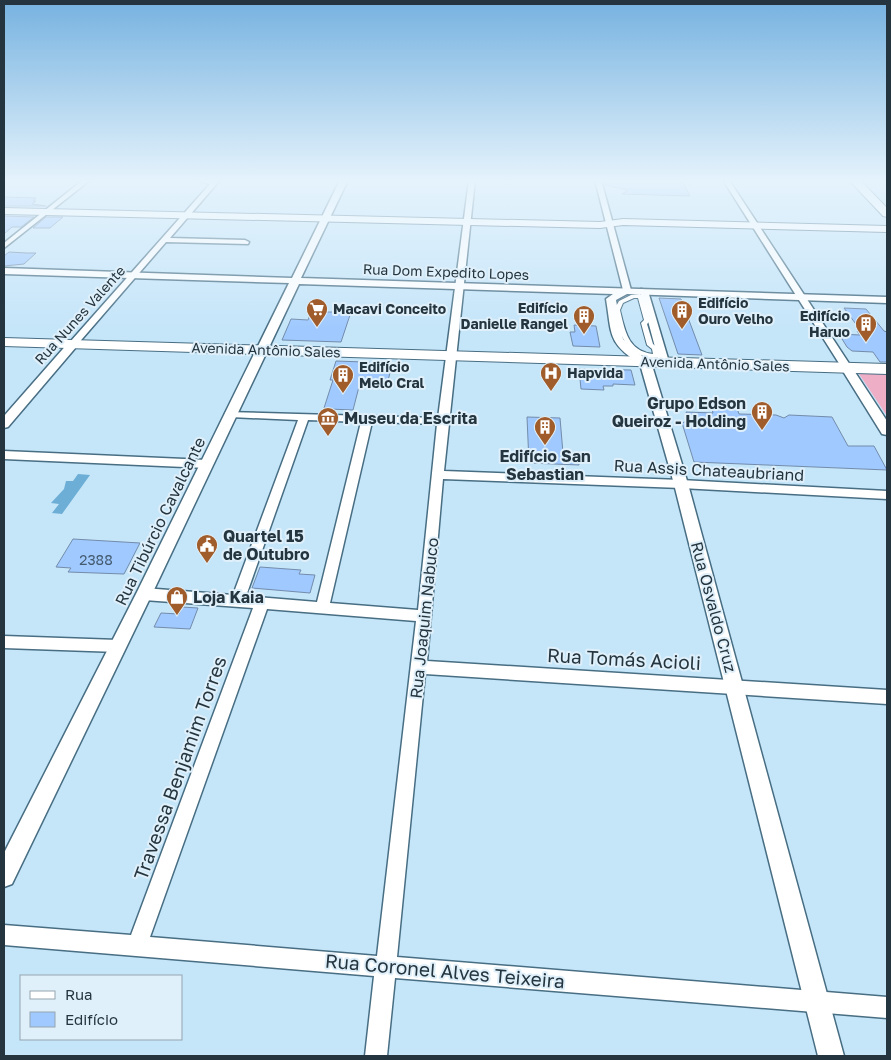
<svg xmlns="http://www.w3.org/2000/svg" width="891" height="1060" viewBox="0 0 891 1060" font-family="'Golos Text',sans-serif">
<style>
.green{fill:#eeafc6}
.water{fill:#6caed5}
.building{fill:#9fc9ff;stroke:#738cab}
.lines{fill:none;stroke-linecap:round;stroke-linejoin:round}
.pedestrian-casing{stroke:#486e83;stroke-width:2}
.minor-casing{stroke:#486e83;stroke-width:3}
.tertiary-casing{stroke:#486e83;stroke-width:3}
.primary-casing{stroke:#486e83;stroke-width:2}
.pedestrian{fill:#fff;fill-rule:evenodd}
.minor{fill:#fff;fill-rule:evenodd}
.tertiary{fill:#fff;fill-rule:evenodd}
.primary{fill:#fff;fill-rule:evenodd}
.labels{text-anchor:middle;stroke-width:4;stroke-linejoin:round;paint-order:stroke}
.far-street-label{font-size:14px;fill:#25353f;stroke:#e0f0fa}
.far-poi-label{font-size:14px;font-weight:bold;fill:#25353f;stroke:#e0f0fa;text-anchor:start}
.number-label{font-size:14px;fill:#445a6f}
.poi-label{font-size:16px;font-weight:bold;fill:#25353f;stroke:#e0f0fa;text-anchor:start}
.street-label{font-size:16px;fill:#25353f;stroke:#e0f0fa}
.near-street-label{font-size:19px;fill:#25353f;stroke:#e0f0fa}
</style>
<rect width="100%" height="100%" fill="#c5e5f9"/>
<path class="green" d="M 857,371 L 887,372 L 887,416 Z"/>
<path class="water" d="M 78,474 L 90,475 L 62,514 L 52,513 L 59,504 L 51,503 L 64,489 L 66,481 L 73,481 Z"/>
<path class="building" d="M 606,180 L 682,180 L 690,196 L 622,194 L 628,190 L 605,185 Z
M 4,197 L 36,198 L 33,201 L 36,201 L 32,204 L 46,206 L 4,206 Z
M 4,216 L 34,217 L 21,227 L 12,227 L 4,234 Z
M 46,217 L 63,217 L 50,228 L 33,228 Z
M 9,252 L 27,253 L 36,253 L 24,264 L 4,266 L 4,256 Z
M 659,298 L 681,299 L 702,355 L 678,354 Z
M 844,308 L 866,309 L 884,331 L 887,332 L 887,362 L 880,362 L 873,352 L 852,351 L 847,347 L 839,334 L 860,335 L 857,331 L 861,331 Z
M 324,312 L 351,312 L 341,342 L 282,340 L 291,319 L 308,320 L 310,315 L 323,316 Z
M 574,325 L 596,326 L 600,347 L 573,346 L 570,332 L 575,332 Z
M 336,361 L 364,362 L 392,364 L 388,381 L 361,379 L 353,410 L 329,409 L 324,408 L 333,380 L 330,380 Z
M 579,369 L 631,370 L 635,385 L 613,384 L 613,386 L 603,386 L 604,390 L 581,389 Z
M 721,405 L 736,406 L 739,414 L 776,415 L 784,418 L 789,415 L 832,417 L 848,446 L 874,446 L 887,470 L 694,462 L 682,423 L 689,420 L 686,412 L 713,413 L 711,406 L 722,407 Z
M 527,417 L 560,418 L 563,453 L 577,453 L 579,465 L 529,463 Z
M 73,539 L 140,543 L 124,574 L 68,572 L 71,568 L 56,567 Z
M 260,567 L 301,570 L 299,574 L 315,575 L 310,593 L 252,588 Z
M 182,607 L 198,608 L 190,629 L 154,627 L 161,613 L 179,614 Z"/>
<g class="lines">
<g class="pedestrian-casing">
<path id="pedestrian" d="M 631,295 L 640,294 L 643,296 L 650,321 L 647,324 L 653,344 L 658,348 L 660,356 L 659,357 C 627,360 620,336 614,310 L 619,301 ZM 634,298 L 638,298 L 644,320 L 641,323 L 647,345 L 652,349 L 653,354 C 628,351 625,331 620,310 L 623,303 Z"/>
</g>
<g class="minor-casing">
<path id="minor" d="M 83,180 L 90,180 L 4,248 L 4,243 Z
M 195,180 L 220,180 L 170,238 L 245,240 L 249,242 L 248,244 L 166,242 L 76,346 L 70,346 L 70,342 L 210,184 Z
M 469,180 L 475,180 L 444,471 L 681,480 L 887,491 L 887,499 L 681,488 L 443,479 L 427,661 L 887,690 L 887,704 L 425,674 L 397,957 L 887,997 L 887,1018 L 395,978 L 387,1056 L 365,1056 L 374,976 L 4,945 L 4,925 L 131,935 L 253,608 L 144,600 L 139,598 L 137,594 L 139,590 L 144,588 L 233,595 L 298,420 L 230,417 L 225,414 L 226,412 L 438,418 ZM 308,420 L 361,422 L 317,602 L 246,596 ZM 372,422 L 437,424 L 418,610 L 330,603 ZM 267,609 L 416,621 L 377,956 L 150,937 Z
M 595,180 L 601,180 L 631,290 L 630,292 L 623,290 Z
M 723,180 L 729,180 L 852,368 L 850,370 L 844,370 L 842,368 Z
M 641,289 L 648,291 L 669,362 L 667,364 L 664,365 L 659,362 L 640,291 Z
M 4,451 L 207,460 L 213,464 L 207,468 L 4,459 Z
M 4,636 L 118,640 L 123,641 L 125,646 L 123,651 L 118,652 L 4,648 Z"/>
</g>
<g class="tertiary-casing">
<path id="tertiary" d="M 340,180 L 348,180 L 301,278 L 887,297 L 887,303 L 627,294 L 616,300 L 623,339 L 632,349 L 651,362 L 688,484 L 844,1056 L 818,1056 L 674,484 L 640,364 C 607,342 612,335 606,299 L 613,294 L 299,284 L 152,594 L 12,884 L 4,887 L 4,853 L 137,592 L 289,283 L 4,274 L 4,268 L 292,278 Z
M 73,341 L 78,344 L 77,346 L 8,427 L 4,428 L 4,416 L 69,342 Z
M 847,365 L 851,366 L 887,421 L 887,435 L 882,434 L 841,368 Z"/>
</g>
<g class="primary-casing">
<path id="primary" d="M 849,180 L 860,180 L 887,208 L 887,217 L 883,216 Z
M 4,208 L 600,222 L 623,219 L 887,226 L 887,232 L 623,225 L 600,228 L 4,214 Z
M 4,338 L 887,364 L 887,374 L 4,346 Z"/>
</g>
<use href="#pedestrian" class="pedestrian"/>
<use href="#minor" class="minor"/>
<use href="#tertiary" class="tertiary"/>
<use href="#primary" class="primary"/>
</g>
<linearGradient id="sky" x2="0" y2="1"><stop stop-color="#76b2e0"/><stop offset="0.55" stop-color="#e5f3fc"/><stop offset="1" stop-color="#e5f3fc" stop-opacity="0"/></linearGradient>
<rect width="891" height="329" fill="url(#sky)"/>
<defs>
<g id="supermarket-pin" transform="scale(1.125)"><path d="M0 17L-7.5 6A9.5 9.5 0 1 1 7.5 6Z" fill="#a05d2b" stroke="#e0f0fa"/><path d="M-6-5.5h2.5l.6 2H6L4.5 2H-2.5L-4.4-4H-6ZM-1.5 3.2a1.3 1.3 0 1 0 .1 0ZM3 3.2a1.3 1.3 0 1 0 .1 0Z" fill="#fff"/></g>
<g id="building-pin" transform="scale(1.125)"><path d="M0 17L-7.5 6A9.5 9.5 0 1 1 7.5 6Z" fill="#a05d2b" stroke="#e0f0fa"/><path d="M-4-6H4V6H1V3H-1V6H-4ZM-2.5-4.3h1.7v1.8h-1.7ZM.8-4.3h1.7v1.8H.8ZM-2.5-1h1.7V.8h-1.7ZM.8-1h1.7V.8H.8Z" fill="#fff"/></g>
<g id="hospital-pin" transform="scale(1.125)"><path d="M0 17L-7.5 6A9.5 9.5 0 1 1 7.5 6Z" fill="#a05d2b" stroke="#e0f0fa"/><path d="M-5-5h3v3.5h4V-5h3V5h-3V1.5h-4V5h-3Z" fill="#fff"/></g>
<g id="museum-pin" transform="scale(1.125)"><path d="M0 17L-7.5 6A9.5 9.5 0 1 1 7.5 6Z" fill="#a05d2b" stroke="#e0f0fa"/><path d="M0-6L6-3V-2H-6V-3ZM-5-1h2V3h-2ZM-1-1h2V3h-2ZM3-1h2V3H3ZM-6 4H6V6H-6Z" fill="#fff"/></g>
<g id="civic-pin" transform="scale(1.125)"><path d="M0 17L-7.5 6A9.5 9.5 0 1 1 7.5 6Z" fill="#a05d2b" stroke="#e0f0fa"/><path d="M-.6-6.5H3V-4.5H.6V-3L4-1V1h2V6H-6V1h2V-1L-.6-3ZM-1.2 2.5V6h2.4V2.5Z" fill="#fff"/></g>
<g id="shop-pin" transform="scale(1.125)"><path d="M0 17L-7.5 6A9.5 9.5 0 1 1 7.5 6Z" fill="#a05d2b" stroke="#e0f0fa"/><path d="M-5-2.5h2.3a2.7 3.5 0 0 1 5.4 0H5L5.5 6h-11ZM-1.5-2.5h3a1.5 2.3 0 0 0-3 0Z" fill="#fff"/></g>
</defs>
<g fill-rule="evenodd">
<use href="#supermarket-pin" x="317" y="309"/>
<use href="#building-pin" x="682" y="311"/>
<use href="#building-pin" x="584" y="316"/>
<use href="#building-pin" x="866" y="324"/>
<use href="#hospital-pin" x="551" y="373"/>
<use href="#building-pin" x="343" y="375"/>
<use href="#building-pin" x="762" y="412"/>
<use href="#museum-pin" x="328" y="418"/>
<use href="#building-pin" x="545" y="427"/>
<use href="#civic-pin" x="207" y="545"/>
<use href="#shop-pin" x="177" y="597"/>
</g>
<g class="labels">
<g class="far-street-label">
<text transform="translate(446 272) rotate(2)" y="5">Rua Dom Expedito Lopes</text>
<text transform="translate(80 315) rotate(-48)" y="5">Rua Nunes Valente</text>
<text transform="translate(266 350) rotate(2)" y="5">Avenida Antônio Sales</text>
<text transform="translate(715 364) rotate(2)" y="5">Avenida Antônio Sales</text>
</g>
<g class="far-poi-label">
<text x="698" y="308">Edifício<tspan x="698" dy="16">Ouro Velho</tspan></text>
<text x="568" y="313" text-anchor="end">Edifício<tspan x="568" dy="16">Danielle Rangel</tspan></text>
<text x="333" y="314">Macavi Conceito</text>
<text x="850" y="321" text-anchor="end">Edifício<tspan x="850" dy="16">Haruo</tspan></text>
<text x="359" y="372">Edifício<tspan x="359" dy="16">Melo Cral</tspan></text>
<text x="567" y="378">Hapvida</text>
</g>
<g class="number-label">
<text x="96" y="565">2388</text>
</g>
<g class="poi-label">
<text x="746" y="409" text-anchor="end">Grupo Edson<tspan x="746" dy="18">Queiroz - Holding</tspan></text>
<text x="344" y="424">Museu da Escrita</text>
<text x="545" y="462" text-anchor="middle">Edifício San<tspan x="545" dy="18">Sebastian</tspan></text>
<text x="223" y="542">Quartel 15<tspan x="223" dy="18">de Outubro</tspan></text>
<text x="193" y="603">Loja Kaia</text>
</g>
<g class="street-label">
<text transform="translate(709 470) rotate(3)" y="6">Rua Assis Chateaubriand</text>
<text transform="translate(160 521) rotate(-64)" y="6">Rua Tibúrcio Cavalcante</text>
<text transform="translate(714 607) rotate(75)" y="6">Rua Osvaldo Cruz</text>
<text transform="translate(424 618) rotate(-84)" y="6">Rua Joaquim Nabuco</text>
</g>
<g class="near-street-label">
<text transform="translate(624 659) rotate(3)" y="7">Rua Tomás Acioli</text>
<text transform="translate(180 768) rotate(-70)" y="7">Travessa Benjamim Torres</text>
<text transform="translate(445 971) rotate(5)" y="7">Rua Coronel Alves Teixeira</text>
</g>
</g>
<rect width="891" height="1060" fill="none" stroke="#25353f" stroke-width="10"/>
<rect x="20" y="975" width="162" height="65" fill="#e0f0fa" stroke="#95a5af"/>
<rect x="30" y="991" width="25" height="8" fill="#ffffff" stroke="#95a5af"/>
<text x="65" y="1000" font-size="15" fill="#25353f">Rua</text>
<rect x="30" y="1012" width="25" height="15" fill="#9fc9ff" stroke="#95a5af"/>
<text x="65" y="1025" font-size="15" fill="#25353f">Edifício</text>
</svg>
